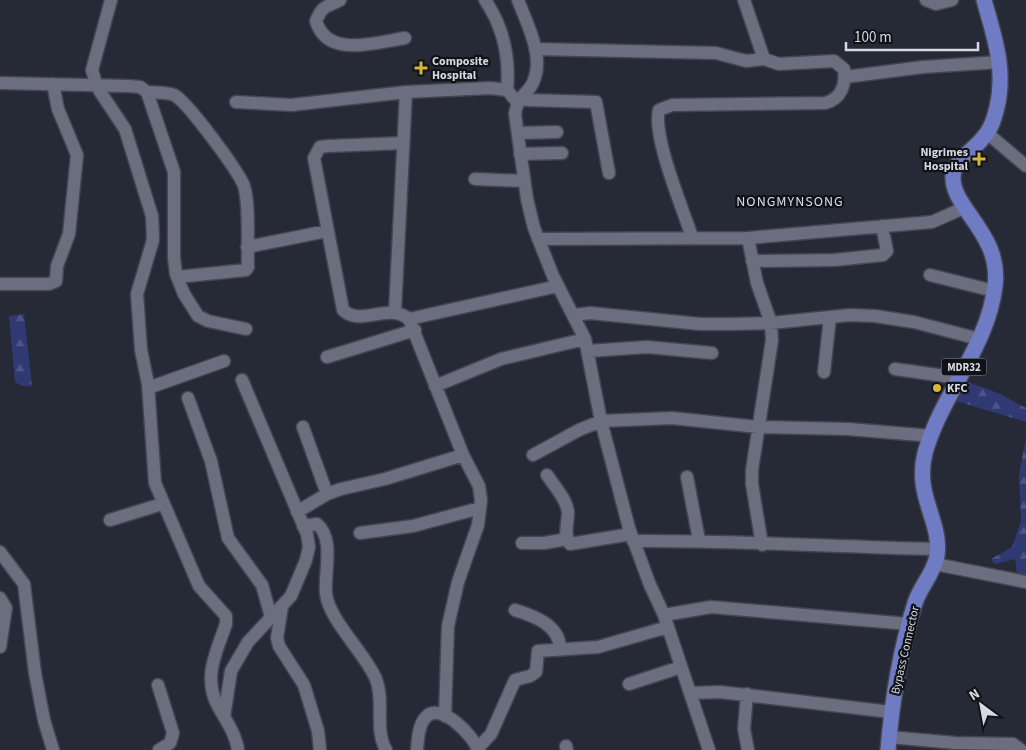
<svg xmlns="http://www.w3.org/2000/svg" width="1026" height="750" viewBox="0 0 1026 750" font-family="'Source Sans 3',sans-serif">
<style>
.forest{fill:url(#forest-firs)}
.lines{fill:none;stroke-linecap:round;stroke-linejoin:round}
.minor-casing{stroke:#434550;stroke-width:15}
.major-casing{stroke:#434550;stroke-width:18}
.minor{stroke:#6a6e7e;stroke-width:12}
.major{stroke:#6f7bc3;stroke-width:15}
.poi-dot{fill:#d5b535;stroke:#101218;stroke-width:2}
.labels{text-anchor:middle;stroke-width:4.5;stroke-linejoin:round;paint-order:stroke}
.shield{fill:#101218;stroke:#9b9da5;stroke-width:1}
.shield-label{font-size:11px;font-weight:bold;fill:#d7d9e2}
.poi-label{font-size:12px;font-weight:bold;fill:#d7d9e2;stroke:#101218;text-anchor:start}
.street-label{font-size:12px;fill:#d7d9e2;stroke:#101218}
.neighbourhood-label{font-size:14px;letter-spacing:1px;fill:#d7dcee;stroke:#101218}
</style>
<defs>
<pattern id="forest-firs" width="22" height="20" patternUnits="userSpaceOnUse" patternTransform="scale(1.25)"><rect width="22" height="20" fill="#313972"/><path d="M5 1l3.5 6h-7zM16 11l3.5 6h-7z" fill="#4e5586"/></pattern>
</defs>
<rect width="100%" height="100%" fill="#262936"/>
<path class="forest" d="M 24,314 L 32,386 L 22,386 L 15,382 L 9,316 Z
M 967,382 L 998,393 L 1026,408 L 1026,422 L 956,401 Z
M 1026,437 L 1026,574 L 1017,574 L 1015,559 L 995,564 L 991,559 L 1012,547 L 1021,521 L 1019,475 Z"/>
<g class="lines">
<g class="minor-casing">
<path id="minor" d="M 111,0 L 92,70 L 97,87 L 125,129 L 152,216 L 153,240 L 137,294 L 141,350 L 148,384 L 155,483 L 199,586 L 226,616 L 226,624 C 216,653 202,679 219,708 C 227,722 236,735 238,750
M 340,0 C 326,8 323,4 316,21 C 327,59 377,42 405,38
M 485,0 C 504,28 510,57 507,90
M 518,0 C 527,24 544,55 534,80 C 529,95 518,93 515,114 L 527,199 L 534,228 L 553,276 L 585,339 L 601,421 L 629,528 L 650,585 L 664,615 L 709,750
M 926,0 L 936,4 L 952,0
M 535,49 L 716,53 L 746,61 L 764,59
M 845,77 L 923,67 L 1000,62
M 0,83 L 128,86 L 140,87 L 147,92 L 174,172 L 174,258 L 176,274 L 184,294 L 198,316 L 208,321 L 246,329
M 147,92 C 155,93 166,92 174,95 C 187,101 239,172 244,186 C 250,205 247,245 248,267 L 246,270 L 177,277
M 520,98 L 527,100 L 596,102 L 609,173
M 236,102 L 291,105 L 406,92 L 490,88 L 507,90 L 517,102
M 518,133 L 557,132
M 987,133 L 1026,166
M 403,143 L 329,146 L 320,147 L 314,158 L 343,310 C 360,327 388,302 409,319 L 463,455 L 479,486 L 481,500 L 478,525 L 458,582 L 448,626 L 445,716
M 520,154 L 562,153
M 475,179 L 524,181
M 692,237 C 683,209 652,136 659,110 L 672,105 L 825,103 C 841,99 846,85 844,69 L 834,61 L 779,64 L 764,59 L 744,0
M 748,238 L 757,283 L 771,323 L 772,340 L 752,470 L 752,484 L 762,545
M 538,239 L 748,238 L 932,222 L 966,207
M 247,247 L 327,231
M 752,261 L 834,260 L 883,255 L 887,251 L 882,226
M 930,275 L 994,291
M 0,284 L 49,284 L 56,281 L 57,266 L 69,234 L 77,155 L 58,109 L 53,84
M 395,311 L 406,92
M 575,315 L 590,313 L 700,324 L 731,324 L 771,323 L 850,315 L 875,316 L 914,322 L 979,339
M 409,319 L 558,286
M 588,351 L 647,347 L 712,353
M 327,357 L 415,330
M 895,369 L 959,378
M 824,372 L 830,317
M 435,386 L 501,359 L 585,339
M 148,388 L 224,361
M 188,398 L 211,461 L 228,538 L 262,585 L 271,617
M 303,427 L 327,494
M 533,455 L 579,430 L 601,421 L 672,418 L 758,427 L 848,429 L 932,436
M 547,475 C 554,486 567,499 568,513 C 568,522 563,536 570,544 L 631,534
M 687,477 L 699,540
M 297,512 L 327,494 L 341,489 L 385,479 L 463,455
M 110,520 L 162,504
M 303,526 L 317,524 C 335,539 324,572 326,593 C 328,619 365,653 376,679 C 385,702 374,729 386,750
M 360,533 L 413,526 L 480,508
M 633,541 C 735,540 836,547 937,549
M 522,543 L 544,543 L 567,539
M 0,552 L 24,584 L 35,673 L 44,720 L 53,750
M 935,564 L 1026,582
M 0,598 L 6,608 L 0,647
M 282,606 L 277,638 L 279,646 L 304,685 L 318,731 L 320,750
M 515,610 C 534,616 560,625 560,649
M 664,615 L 711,607 L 909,624
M 629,684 L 681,667
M 158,685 L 173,733 L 170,743 L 159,750
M 690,693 L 720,692 L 891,712
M 747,694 L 744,729 L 748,750
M 224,717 L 231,671 L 248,642 L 291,596 L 306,560 L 309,547 L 307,534 L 242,380
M 889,737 L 956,743 L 1013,744 L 1021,750
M 566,746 L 567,750
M 478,748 L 491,734 L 515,680 L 530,676 L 536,672 L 538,651 L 598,647 L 668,627
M 417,750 C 418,740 418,725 426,717 C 440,701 474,736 478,750"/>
</g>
<g class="major-casing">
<path id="major" d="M 888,750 C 892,701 900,650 915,603 C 920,587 934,573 937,556 C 942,521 914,496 925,453 C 941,395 988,347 995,286 C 1002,234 951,208 953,176 C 954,160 973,151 982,139 C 991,130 994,119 997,107 C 1006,69 994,36 984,0"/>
</g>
<use href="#minor" class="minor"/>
<use href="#major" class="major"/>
</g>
<g class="poi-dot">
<path d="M418.5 60.5h5v5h5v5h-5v5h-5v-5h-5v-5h5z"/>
<path d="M976.5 151.5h5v5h5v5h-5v5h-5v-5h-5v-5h5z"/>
<circle cx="937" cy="388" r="5"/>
</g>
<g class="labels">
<rect class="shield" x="941.5" y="358.5" width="45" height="17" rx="4"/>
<g class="shield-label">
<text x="964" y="371">MDR32</text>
</g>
<g class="poi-label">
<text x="432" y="65">Composite<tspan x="432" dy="14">Hospital</tspan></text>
<text x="968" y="156" text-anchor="end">Nigrimes<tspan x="968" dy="14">Hospital</tspan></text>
<text x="947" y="392">KFC</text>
</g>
<g class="street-label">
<text transform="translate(905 650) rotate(-77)" y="4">Bypass Connector</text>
</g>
<g class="neighbourhood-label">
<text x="790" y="206">NONGMYNSONG</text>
</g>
</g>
<g transform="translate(981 705) rotate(328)" stroke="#101218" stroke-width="4" paint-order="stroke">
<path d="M0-4L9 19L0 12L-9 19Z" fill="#d7d9e2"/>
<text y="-8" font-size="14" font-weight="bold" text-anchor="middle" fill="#d7d9e2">N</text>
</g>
<path d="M846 42v8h132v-8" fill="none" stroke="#d7d9e2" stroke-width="2.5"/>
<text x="854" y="42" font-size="15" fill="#d7d9e2" stroke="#101218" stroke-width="4" paint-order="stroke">100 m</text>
</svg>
